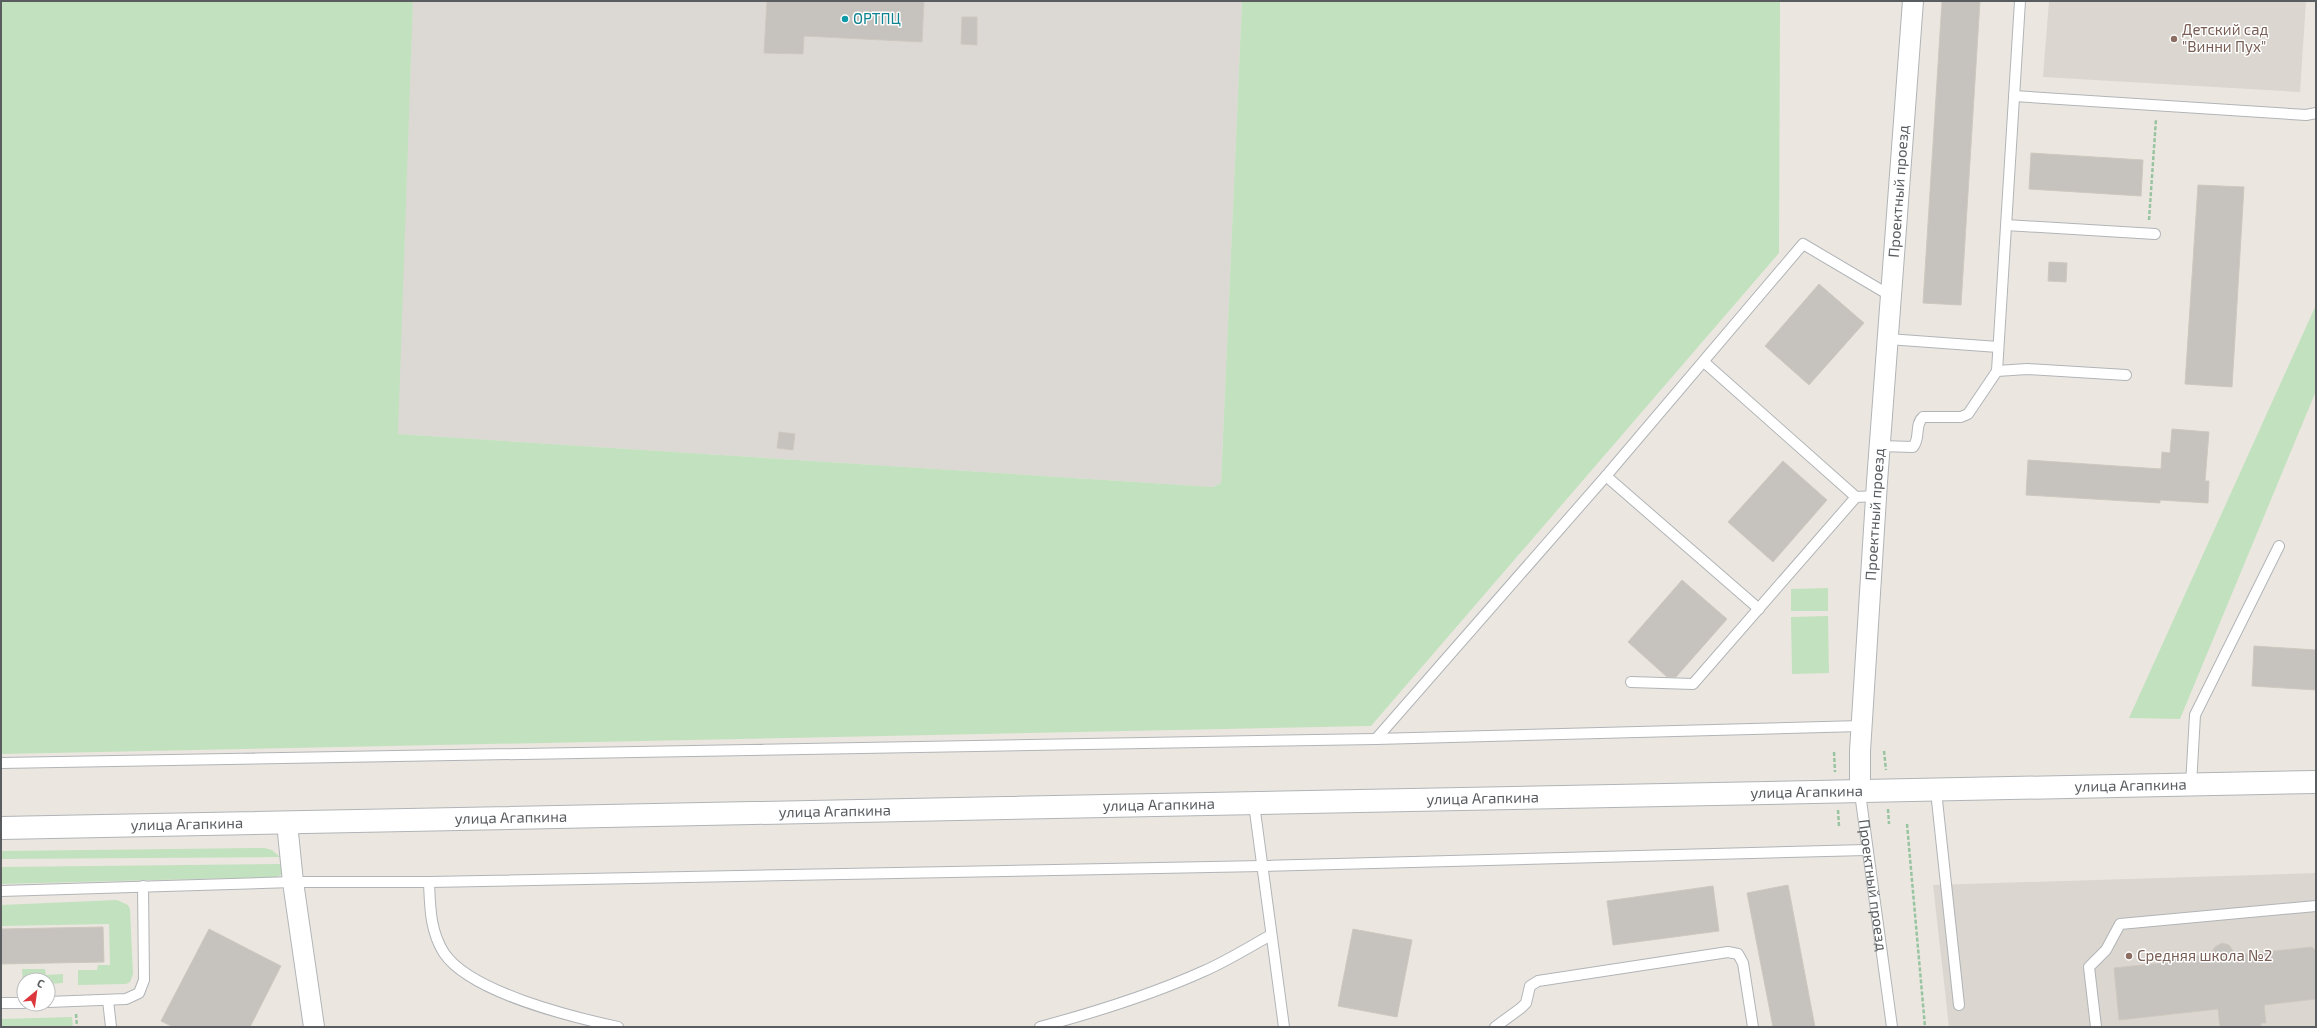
<svg xmlns="http://www.w3.org/2000/svg" width="2317" height="1028" viewBox="0 0 2317 1028" font-family="'Exo 2',sans-serif">
<style>
.industrial{fill:#dcd9d5}
.education{fill:#dbd6cf}
.green{fill:#c2e1be}
.building{fill:#c6c2bd;stroke:#cfc8bf}
.lines{fill:none;stroke-linecap:round;stroke-linejoin:round}
.lane-casing{stroke:#b1b4b7;stroke-width:12}
.street-casing{stroke:#b1b4b7;stroke-width:22}
.secondary-casing{stroke:#b0b4b7;stroke-width:24}
.path{stroke:#99c4a1;stroke-width:2.5;stroke-dasharray:4 2;stroke-linecap:butt}
.lane{stroke:#fff;stroke-width:10}
.street{stroke:#fff;stroke-width:20}
.secondary{stroke:#fff;stroke-width:22}
.culture-dot{fill:#0f9aa8;stroke:#fff;stroke-width:1.5}
.education-dot{fill:#8d6e63;stroke:#fff;stroke-width:1.5}
.labels{text-anchor:middle;stroke-width:3;stroke-linejoin:round;paint-order:stroke}
.culture-label{font-size:15px;fill:#0d838f;stroke:#fff;text-anchor:start}
.education-label{font-size:15px;fill:#785e54;stroke:#fff;text-anchor:start}
.street-label{font-size:15px;fill:#595d60;stroke:#fff}
</style>
<rect width="100%" height="100%" fill="#ebe7e0"/>
<path class="industrial" d="M 413,1 L 1242,1 L 1221,483 L 1213,487 L 397,434 Z"/>
<path class="education" d="M 2049,1 L 2306,1 L 2300,92 L 2043,77 Z
M 2316,873 L 2316,1027 L 1949,1027 L 1933,885 Z"/>
<path class="green" d="M 1,1 L 413,1 L 398,434 L 1213,487 L 1221,483 L 1242,1 L 1780,1 L 1779,253 L 1371,726 L 1,754 Z
M 2316,305 L 2316,391 L 2180,719 L 2129,718 Z
M 1828,588 L 1828,611 L 1791,611 L 1791,589 Z
M 1828,616 L 1829,673 L 1792,674 L 1791,617 Z
M 264,848 L 272,850 L 280,857 L 1,859 L 1,851 Z
M 283,864 L 281,875 L 276,877 L 1,884 L 1,867 Z
M 117,900 L 128,905 L 130,909 L 133,974 L 130,982 L 126,984 L 78,985 L 78,970 L 97,970 L 98,965 L 110,965 L 109,924 L 1,926 L 1,905 Z
M 22,969 L 45,969 L 46,975 L 63,974 L 63,983 L 48,984 L 48,980 L 24,980 L 23,984 Z
M 72,1017 L 73,1027 L 1,1026 L 1,1019 Z"/>
<path class="building" d="M 767,1 L 924,1 L 922,42 L 804,36 L 803,54 L 764,53 Z
M 1942,1 L 1980,1 L 1961,305 L 1923,303 Z
M 962,17 L 977,17 L 977,45 L 961,44 Z
M 2031,153 L 2143,160 L 2141,196 L 2029,189 Z
M 2198,185 L 2244,187 L 2232,387 L 2185,384 Z
M 2049,262 L 2067,263 L 2066,282 L 2048,281 Z
M 1819,284 L 1864,323 L 1809,385 L 1765,346 Z
M 2172,429 L 2209,432 L 2205,481 L 2209,481 L 2208,503 L 2160,500 L 2160,503 L 2026,495 L 2028,460 L 2161,469 L 2162,452 L 2170,453 Z
M 779,432 L 795,434 L 793,450 L 777,448 Z
M 1783,461 L 1827,500 L 1773,562 L 1728,522 Z
M 1682,580 L 1727,619 L 1676,677 L 1667,677 L 1628,642 Z
M 2254,646 L 2316,650 L 2316,690 L 2252,686 Z
M 1788,885 L 1815,1027 L 1773,1027 L 1747,893 Z
M 1713,886 L 1719,931 L 1613,945 L 1607,901 Z
M 103,927 L 104,962 L 1,964 L 1,929 Z
M 209,929 L 281,966 L 250,1027 L 173,1027 L 161,1021 Z
M 1353,929 L 1412,940 L 1397,1017 L 1338,1006 Z
M 2222,943 L 2229,945 L 2236,955 L 2312,947 L 2316,951 L 2316,999 L 2264,1005 L 2266,1023 L 2261,1023 L 2261,1027 L 2220,1027 L 2218,1009 L 2119,1020 L 2114,968 L 2170,962 L 2169,959 L 2210,954 L 2215,947 Z"/>
<g class="lines">
<g class="lane-casing">
<g id="lane">
<path d="M 2014,96 L 2306,115 L 2316,113"/>
<path d="M 2006,225 L 2155,234"/>
<path d="M 1888,339 L 1998,347"/>
<path d="M 1704,362 L 1856,497 L 1876,496"/>
<path d="M 1997,371 L 2027,369 L 2126,375"/>
<path d="M 1880,446 L 1913,447 C 1921,438 1914,425 1923,417 L 1961,417 L 1968,414 L 1997,371 L 2020,1"/>
<path d="M 1606,476 L 1759,609"/>
<path d="M 1631,682 L 1693,684 L 1856,497"/>
<path d="M 1376,739 L 1606,476 L 1803,244 L 1891,296"/>
<path d="M 1,763 L 1376,739 L 1861,726"/>
<path d="M 2191,785 L 2195,715 L 2279,546"/>
<path d="M 1936,791 L 1959,1005"/>
<path id="s1" d="M 1860,793 L 1892,1027"/>
<path d="M 1254,804 L 1284,1027"/>
<path d="M 429,882 C 430,907 430,931 444,953 C 470,992 572,1017 618,1027"/>
<path d="M 1,891 L 293,882 L 429,882 L 1262,866 L 1866,850"/>
<path d="M 108,1000 L 111,1027"/>
<path d="M 48,1002 L 126,999 L 139,993 L 144,980 L 143,886"/>
<path d="M 1,1003 L 24,1003"/>
<path d="M 1040,1027 C 1096,1012 1151,995 1204,971 C 1227,961 1249,947 1271,935"/>
<path d="M 1495,1027 L 1521,1008 L 1526,1003 L 1530,986 L 1538,981 L 1728,952 L 1738,954 L 1743,963 L 1753,1027"/>
<path d="M 2096,1027 L 2089,967 L 2106,950 L 2120,924 L 2316,906"/>
</g>
</g>
<g class="street-casing">
<g id="street">
<path id="s2" d="M 1860,793 L 1860,751 L 1877,482 L 1913,1"/>
<path d="M 287,823 L 293,882 L 314,1027"/>
</g>
</g>
<g class="secondary-casing">
<g id="secondary">
<path id="s3" d="M 1,828 L 2316,782"/>
</g>
</g>
<path class="path" d="M 2149,220 L 2156,119
M 1884,751 L 1886,770
M 1834,752 L 1835,772
M 1888,809 L 1889,824
M 1838,810 L 1839,826
M 1907,824 L 1925,1027
M 76,1014 L 77,1027"/>
<use href="#lane" class="lane"/>
<use href="#street" class="street"/>
<use href="#secondary" class="secondary"/>
</g>
<circle class="culture-dot" cx="845" cy="19" r="4"/>
<g class="education-dot">
<circle cx="2174" cy="39" r="4"/>
<circle cx="2129" cy="956" r="4"/>
</g>
<g class="labels">
<g class="culture-label">
<text x="853" y="24">ОРТПЦ</text>
</g>
<g class="education-label">
<text x="2182" y="35">Детский сад<tspan x="2182" dy="17">"Винни Пух"</tspan></text>
<text x="2137" y="961">Средняя школа №2</text>
</g>
<g class="street-label">
<text dy="5" stroke="none"><textPath href="#s2" startOffset="603">Проектный проезд</textPath></text>
<text dy="5" stroke="none"><textPath href="#s2" startOffset="279">Проектный проезд</textPath></text>
<text dy="5" stroke="none"><textPath href="#s3" startOffset="2130">улица Агапкина</textPath></text>
<text dy="5" stroke="none"><textPath href="#s3" startOffset="1806">улица Агапкина</textPath></text>
<text dy="5" stroke="none"><textPath href="#s3" startOffset="1482">улица Агапкина</textPath></text>
<text dy="5" stroke="none"><textPath href="#s3" startOffset="1158">улица Агапкина</textPath></text>
<text dy="5" stroke="none"><textPath href="#s3" startOffset="834">улица Агапкина</textPath></text>
<text dy="5" stroke="none"><textPath href="#s3" startOffset="510">улица Агапкина</textPath></text>
<text dy="5" stroke="none"><textPath href="#s3" startOffset="186">улица Агапкина</textPath></text>
<text dy="5" stroke="none"><textPath href="#s1" startOffset="93">Проектный проезд</textPath></text>
</g>
</g>
<rect width="2317" height="1028" fill="none" stroke="#595d60" stroke-width="4"/>
<g transform="translate(36 992) rotate(29)"><circle r="19" fill="#ffffff" stroke="#bdbebf"/>
<path d="M0-3L7 15L0 10L-7 15Z" fill="#db373c"/>
<text y="-6" font-size="11" font-weight="bold" text-anchor="middle" fill="#595d60">С</text>
</g>
</svg>
